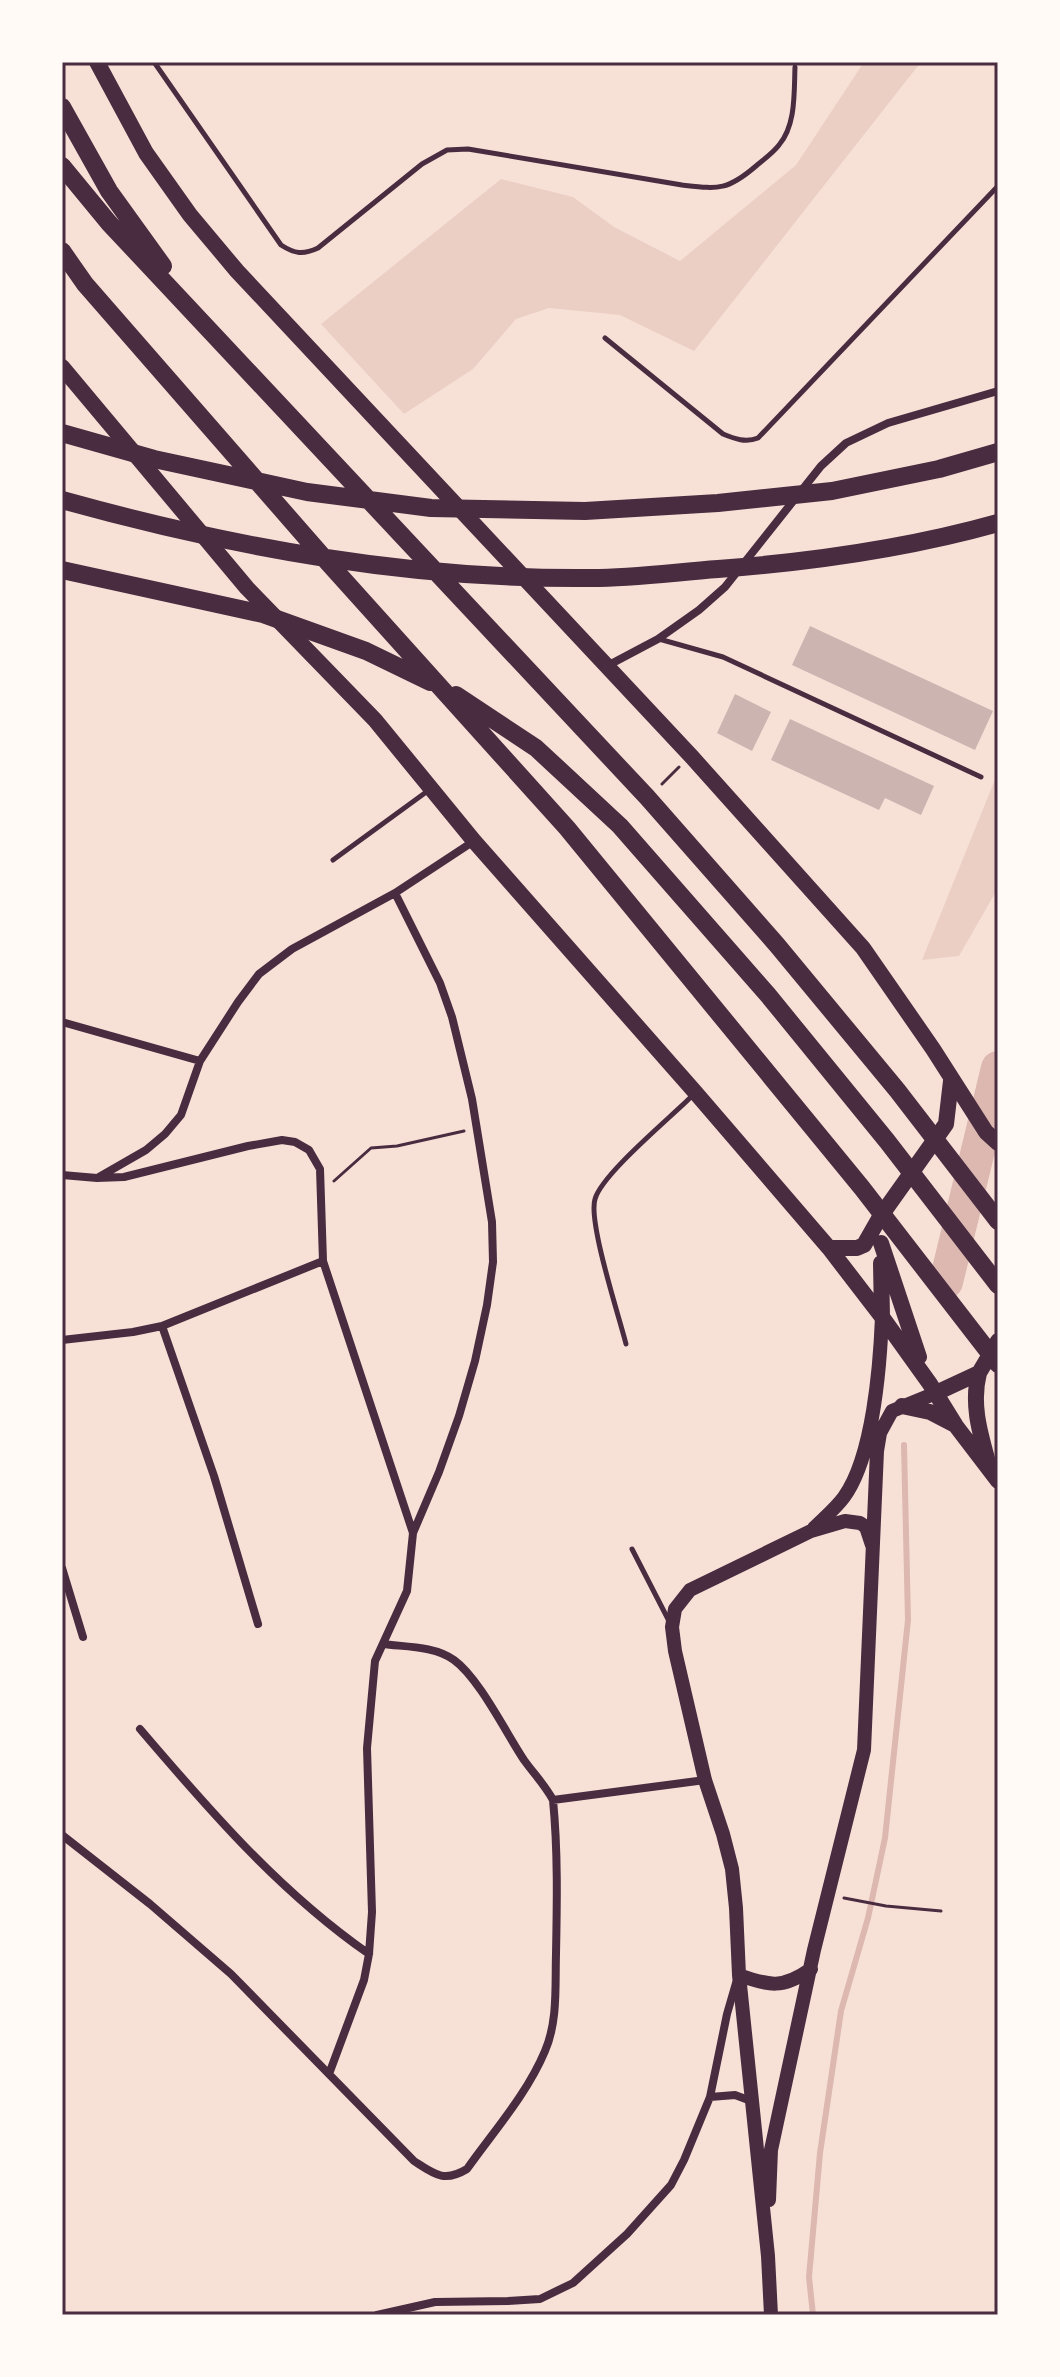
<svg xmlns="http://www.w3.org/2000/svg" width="1060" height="2377" viewBox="0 0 1060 2377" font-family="'Exo 2',sans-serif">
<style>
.green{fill:#ebcfc5}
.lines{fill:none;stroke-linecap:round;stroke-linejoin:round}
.stream{stroke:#dcb8b0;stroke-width:6}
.river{stroke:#dcb8b0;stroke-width:34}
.building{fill:#ccb4b1}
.path{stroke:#4a2c40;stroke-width:3}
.service{stroke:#4a2c40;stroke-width:5}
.minor{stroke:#4a2c40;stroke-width:8}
.secondary{stroke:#4a2c40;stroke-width:14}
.primary{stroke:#4a2c40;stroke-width:16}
.motorway{stroke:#4a2c40;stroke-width:18}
.neatline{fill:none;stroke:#4a2c40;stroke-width:3}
</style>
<rect width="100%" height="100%" fill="#f7e1d7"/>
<path class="green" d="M 864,62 L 921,62 L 694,351 L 620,315 L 549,308 L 516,319 L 473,369 L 404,414 L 321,324 L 501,179 L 573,197 L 614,227 L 680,261 L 796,165 Z
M 998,772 L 998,888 L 959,956 L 922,960 Z"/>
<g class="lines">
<path class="stream" d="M 813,2315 L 809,2277 L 820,2153 L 841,2011 L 868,1918 L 885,1838 L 908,1620 L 904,1445"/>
<path class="river" d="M 946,1282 L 998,1068"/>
</g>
<path class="building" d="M 810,626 L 993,711 L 975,750 L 792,665 Z
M 735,694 L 771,712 L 752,751 L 717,733 Z
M 790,719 L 934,786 L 921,815 L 885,798 L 879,810 L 771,760 Z"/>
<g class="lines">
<path class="path" d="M 662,784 L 679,767
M 334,1181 L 371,1148 L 397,1146 L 464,1131
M 844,1898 L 886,1906 L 941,1911"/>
<path class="service" d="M 154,62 L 281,245 C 295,254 303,255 318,248 L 422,164 L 447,150 L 468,149 L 682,185 C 718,189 727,191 756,166 C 763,160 773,153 779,145 C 796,125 794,93 795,67
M 605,338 L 723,434 C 735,439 746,443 758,438 L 998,186
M 659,639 L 723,657 L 981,777
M 333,860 L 429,790
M 626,1344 C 619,1316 588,1222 595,1199 C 602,1174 670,1118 692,1096
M 632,1549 L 670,1623"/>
<path class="minor" d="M 607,666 L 658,639 L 699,610 L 725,587 L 821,466 L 846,443 L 888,423 L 998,391
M 62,1022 L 200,1061
M 62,1175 L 97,1178 L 124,1177 L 248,1146 L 282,1140 L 295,1142 L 309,1150 L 320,1169 L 323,1261 L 162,1326 L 133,1332 L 62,1340
M 99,1177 L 146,1150 L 165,1134 L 181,1115 L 200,1061 L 238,1002 L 259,974 L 292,949 L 395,893 L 474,841
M 323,1261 L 413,1533
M 162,1326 L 214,1476 L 258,1624
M 62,1568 L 83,1637
M 383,1644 C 406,1647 435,1646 454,1660 C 479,1678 506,1733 524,1760 C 534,1774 545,1785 553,1800 L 705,1780
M 140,1729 C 210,1811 280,1892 369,1954
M 62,1835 L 150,1904 L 231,1974 L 414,2161 C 434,2174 444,2183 467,2169 C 494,2131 527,2094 545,2051 C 558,2021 555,1986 556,1954 C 557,1903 558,1851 553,1800
M 329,2074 L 364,1980 L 369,1954 L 372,1912 L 367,1748 L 375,1661 L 407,1591 L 413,1533 L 439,1472 L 459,1416 L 475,1361 L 487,1305 L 493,1262 L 492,1222 L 472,1099 L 452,1017 L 440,983 L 395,893
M 710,2097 L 735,2095 L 751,2101
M 377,2315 L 435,2302 L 508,2301 L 540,2299 L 573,2283 L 627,2234 L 671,2185 L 684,2160 L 710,2097 L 727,2014 L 736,1983"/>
<path class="secondary" d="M 814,1528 C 824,1518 836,1508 844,1497 C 873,1457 880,1366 882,1317
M 739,1975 C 769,1986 783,1989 811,1969
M 769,2200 L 771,2150 L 814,1950 L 864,1750 L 877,1451 L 880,1433 L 892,1411 L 936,1393
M 771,2315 L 768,2256 L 739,1975 L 736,1908 L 732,1869 L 723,1834 L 705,1780 L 675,1651 L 672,1627 L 675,1609 L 690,1590 L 811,1531 L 845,1521 L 860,1523 L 866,1527 L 872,1545"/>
<path class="primary" d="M 97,62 L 146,153 L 190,215 L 237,271 L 691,756 L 863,948 L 933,1049 L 986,1132 L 998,1143
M 62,367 L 247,588 L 375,720 L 474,841 L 695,1092 L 829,1248 L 882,1317 L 930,1384 L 956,1426 L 998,1481
M 881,1243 L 919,1357
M 829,1248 L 857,1248 L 864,1245 L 880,1217 L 946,1124 L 951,1081
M 881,1263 L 882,1317
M 979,1373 C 971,1404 980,1433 988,1462
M 936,1393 L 979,1373 L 998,1341
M 902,1406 L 930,1412 L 955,1425"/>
<path class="motorway" d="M 62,107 L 109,191 L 163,266
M 62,166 L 109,223 L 647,797 L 777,945 L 897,1090 L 998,1221
M 62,251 L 85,284 L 324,558 L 567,828 L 862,1188 L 998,1364
M 62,433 L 154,459 L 307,492 L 431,508 L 585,511 L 718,503 L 832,491 L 939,469 L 998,452
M 62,500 C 235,548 412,580 592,578 C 634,578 676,572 718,569 C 810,562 909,548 998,523
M 62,570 L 263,614 L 366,651 L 430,682
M 456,695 L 536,748 L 620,826 L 768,995 L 887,1141 L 998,1285"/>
</g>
<rect width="1060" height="2377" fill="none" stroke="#fffaf5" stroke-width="128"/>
<rect x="64" y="64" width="932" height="2249" class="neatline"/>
</svg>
